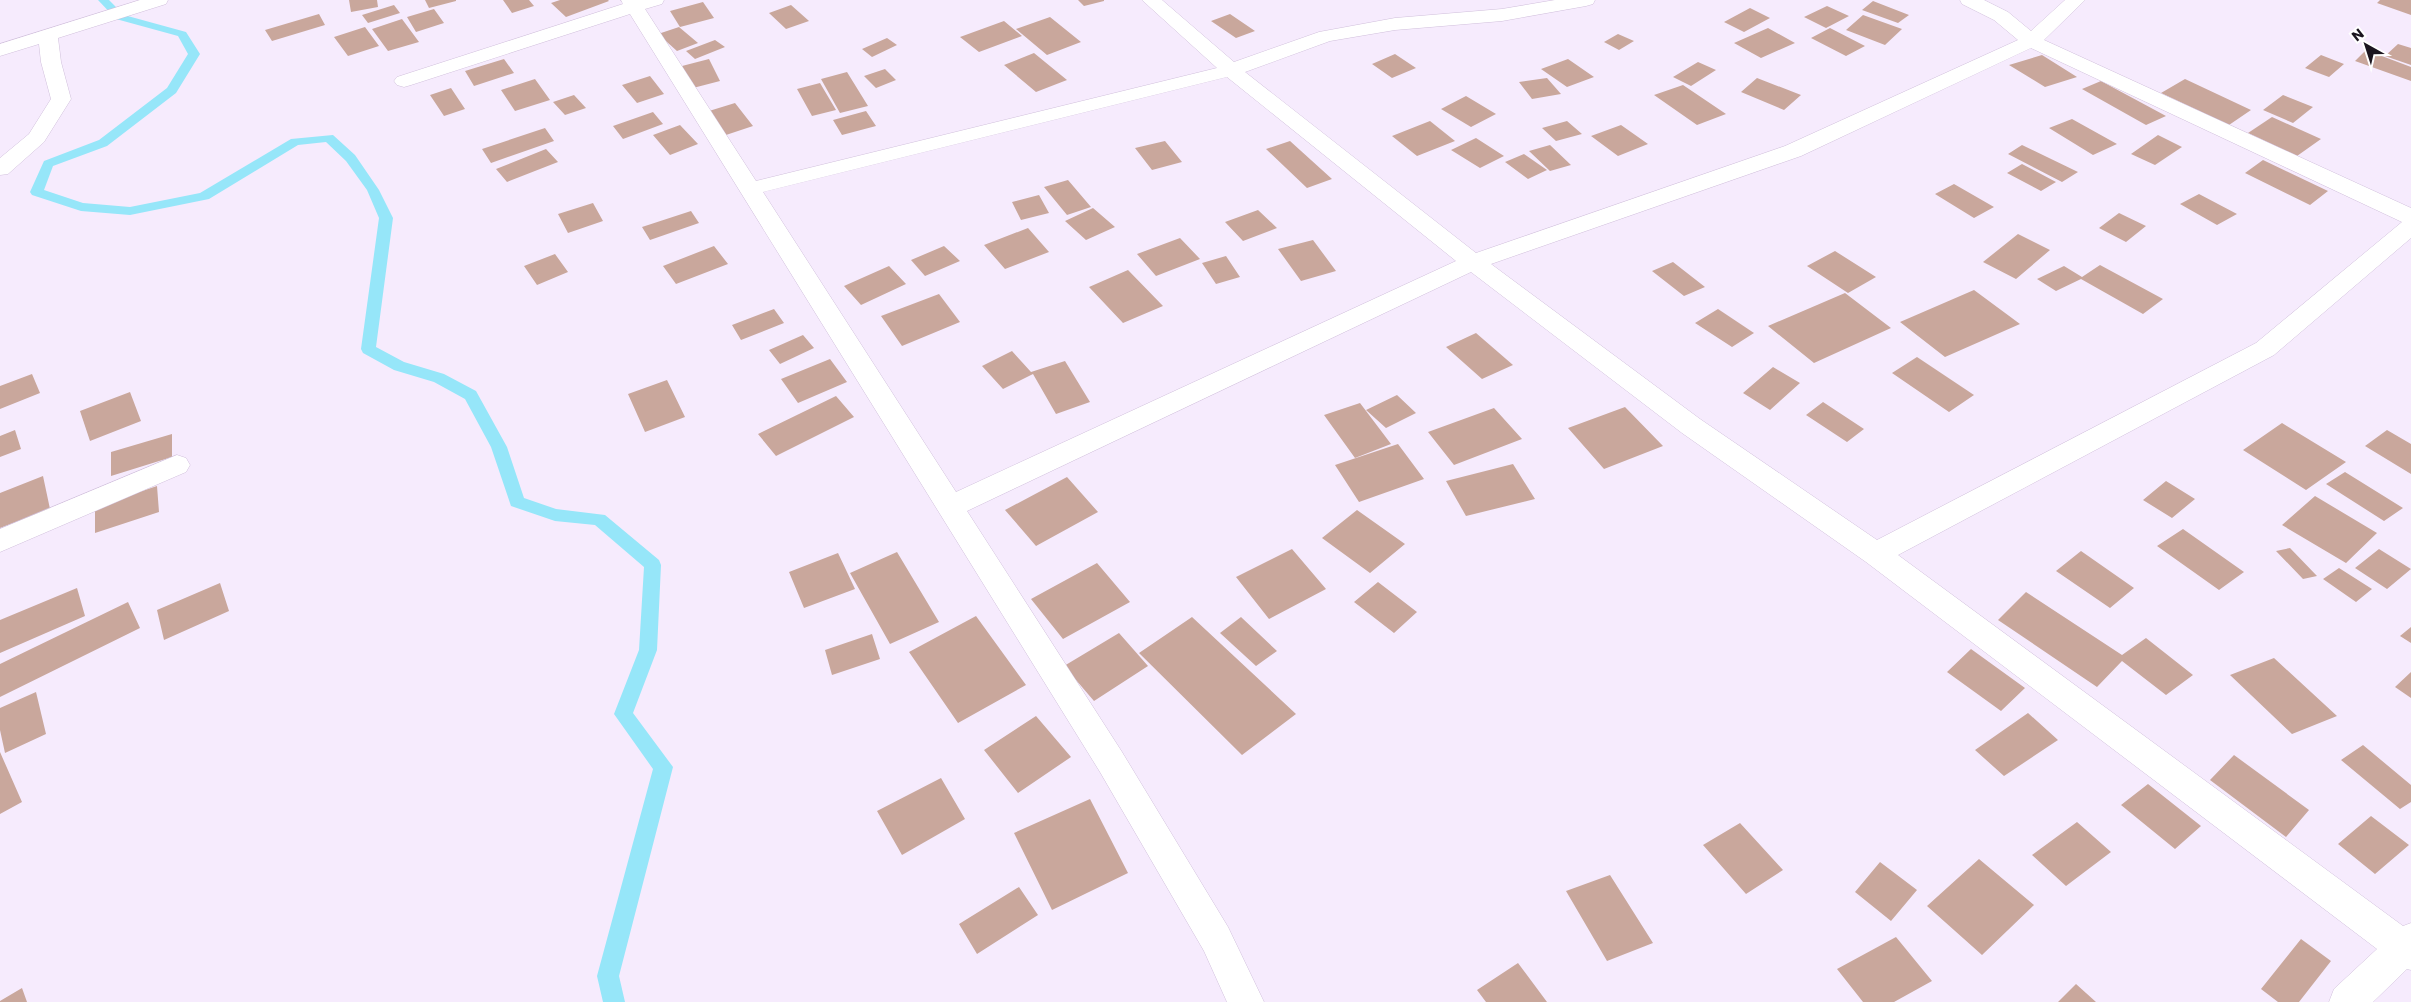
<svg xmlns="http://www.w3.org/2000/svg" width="2411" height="1002" viewBox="0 0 2411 1002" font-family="Poppins,sans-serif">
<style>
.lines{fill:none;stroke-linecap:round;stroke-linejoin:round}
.stream{fill:#96e6f9;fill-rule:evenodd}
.building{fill:#c9a79c}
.minor-casing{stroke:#d1c0dc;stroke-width:1}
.minor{fill:#fff;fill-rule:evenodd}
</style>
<rect width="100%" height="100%" fill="#f6ebfd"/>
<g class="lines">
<path class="stream" d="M 98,0 L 109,0 L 124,15 L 186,32 L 200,54 L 176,93 L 107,146 L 53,166 L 44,190 L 83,203 L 130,207 L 200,193 L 291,139 L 333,135 L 355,155 L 379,190 L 393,218 L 376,347 L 404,362 L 444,374 L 476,391 L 507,447 L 524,498 L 556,509 L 605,515 L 659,560 L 661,565 L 657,650 L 633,713 L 673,767 L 619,976 L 625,1002 L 603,1002 L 597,976 L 653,769 L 614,714 L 639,650 L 644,567 L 595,525 L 555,521 L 511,506 L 491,447 L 465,399 L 434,382 L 394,370 L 363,353 L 361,349 L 379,218 L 367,190 L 346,161 L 326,142 L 298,145 L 209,199 L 130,215 L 81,211 L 32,195 L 30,192 L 44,161 L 99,140 L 167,88 L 188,54 L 178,36 L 116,19 Z"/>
</g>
<path class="building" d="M 349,0 L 377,0 L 378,7 L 351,12 Z
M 425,0 L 456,0 L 456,1 L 429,8 Z
M 503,0 L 529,0 L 534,6 L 512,13 Z
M 560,0 L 608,0 L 609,1 L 566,17 L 551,3 Z
M 1078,0 L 1104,0 L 1104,1 L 1084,6 Z
M 2380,0 L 2411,0 L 2411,15 L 2377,3 Z
M 1873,1 L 1909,15 L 1898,23 L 1862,10 Z
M 703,2 L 714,18 L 680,27 L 670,11 Z
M 394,5 L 400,13 L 368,23 L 362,15 Z
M 791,5 L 809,21 L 786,29 L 769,13 Z
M 1827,6 L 1849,16 L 1826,28 L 1804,17 Z
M 1750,8 L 1770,18 L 1744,32 L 1724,22 Z
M 434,9 L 444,23 L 416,32 L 407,17 Z
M 319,14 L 325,25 L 272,41 L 265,30 Z
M 1230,14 L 1255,31 L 1236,38 L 1211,21 Z
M 1863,15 L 1902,29 L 1885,45 L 1846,30 Z
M 1050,17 L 1081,42 L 1047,55 L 1016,29 Z
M 402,19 L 419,42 L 388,51 L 372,29 Z
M 1004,21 L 1022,36 L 979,52 L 960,37 Z
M 365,27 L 379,46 L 348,56 L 334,37 Z
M 679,27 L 698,43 L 677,51 L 658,34 Z
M 1768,28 L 1795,43 L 1761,58 L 1734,43 Z
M 1830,28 L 1865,46 L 1846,56 L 1811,38 Z
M 1618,34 L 1634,41 L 1619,50 L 1604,42 Z
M 887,38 L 897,45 L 872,57 L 862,49 Z
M 715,40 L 725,47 L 695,59 L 686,51 Z
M 2398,44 L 2411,48 L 2411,65 L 2385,56 Z
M 2366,50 L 2411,67 L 2411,81 L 2355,61 Z
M 1034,53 L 1067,80 L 1036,92 L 1004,65 Z
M 1395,54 L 1416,68 L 1392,78 L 1372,64 Z
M 2042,55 L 2077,77 L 2045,87 L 2009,65 Z
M 2321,55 L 2344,64 L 2329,77 L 2305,68 Z
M 504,59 L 514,73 L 474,86 L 465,71 Z
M 709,59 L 720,81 L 693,88 L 682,66 Z
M 1568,59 L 1594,77 L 1567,87 L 1541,69 Z
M 1698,62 L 1716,70 L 1691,86 L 1673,77 Z
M 885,69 L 896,80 L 876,88 L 864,76 Z
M 847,72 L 868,106 L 840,113 L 821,79 Z
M 650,76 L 664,94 L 637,103 L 622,85 Z
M 1547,78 L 1561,94 L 1532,99 L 1519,82 Z
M 1757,78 L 1801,95 L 1784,110 L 1741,92 Z
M 535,79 L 550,100 L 515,111 L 501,90 Z
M 2185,79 L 2251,110 L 2229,125 L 2161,93 Z
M 2101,81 L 2166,116 L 2146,125 L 2082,89 Z
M 820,83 L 836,110 L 812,116 L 797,89 Z
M 1683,85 L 1726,114 L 1697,125 L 1654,95 Z
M 451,88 L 465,109 L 444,116 L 430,95 Z
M 574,95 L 586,108 L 565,115 L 553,102 Z
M 2283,95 L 2313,107 L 2293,123 L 2263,110 Z
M 1466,96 L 1496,114 L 1471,127 L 1441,109 Z
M 735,103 L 753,126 L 726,135 L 709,111 Z
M 866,111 L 876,126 L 842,135 L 833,120 Z
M 653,112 L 663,124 L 623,139 L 613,126 Z
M 2272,117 L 2321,139 L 2297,156 L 2248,133 Z
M 2072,119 L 2117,144 L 2093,155 L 2049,128 Z
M 1430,121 L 1455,141 L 1417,156 L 1392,136 Z
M 1567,121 L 1582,134 L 1556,141 L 1542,128 Z
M 680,125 L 698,144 L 670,155 L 653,135 Z
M 1621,125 L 1648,144 L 1618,156 L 1591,136 Z
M 545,128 L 554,141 L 491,163 L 482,149 Z
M 2158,135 L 2182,147 L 2155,165 L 2131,154 Z
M 1476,138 L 1504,156 L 1480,168 L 1451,150 Z
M 1165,141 L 1182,162 L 1152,170 L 1135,148 Z
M 1290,141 L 1332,179 L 1307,188 L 1266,149 Z
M 1550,145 L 1571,165 L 1550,171 L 1529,151 Z
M 2022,145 L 2078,172 L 2062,182 L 2008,154 Z
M 546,149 L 558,162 L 507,182 L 496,169 Z
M 1524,154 L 1547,170 L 1528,179 L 1505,162 Z
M 2263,160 L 2328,191 L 2310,205 L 2245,173 Z
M 2022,164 L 2056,182 L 2041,191 L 2007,173 Z
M 1068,180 L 1091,207 L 1067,215 L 1044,187 Z
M 1954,184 L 1994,207 L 1974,218 L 1935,194 Z
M 2199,194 L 2237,214 L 2217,225 L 2180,204 Z
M 1039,195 L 1049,213 L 1021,220 L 1012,202 Z
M 593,203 L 603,221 L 568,233 L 558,214 Z
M 1093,208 L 1115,227 L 1086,240 L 1065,221 Z
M 1258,210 L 1277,228 L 1243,241 L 1225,222 Z
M 691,211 L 699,223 L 650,240 L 642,227 Z
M 2119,213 L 2146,226 L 2126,242 L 2099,228 Z
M 1028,228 L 1049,252 L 1005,269 L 984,245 Z
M 2018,234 L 2050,250 L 2016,279 L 1983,262 Z
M 1180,238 L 1200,259 L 1156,276 L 1137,254 Z
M 1313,240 L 1336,271 L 1301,281 L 1278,249 Z
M 714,246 L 728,264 L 676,284 L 663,266 Z
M 944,246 L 960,261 L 925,276 L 911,260 Z
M 1835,251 L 1876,277 L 1848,293 L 1807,266 Z
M 555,254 L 568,272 L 537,285 L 524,266 Z
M 1226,256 L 1240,277 L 1216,284 L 1202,263 Z
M 1673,262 L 1705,287 L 1684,296 L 1652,271 Z
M 2100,265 L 2163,299 L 2143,314 L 2081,279 L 2056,291 L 2037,279 L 2064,266 L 2082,277 Z
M 889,266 L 906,284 L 861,305 L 844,286 Z
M 1128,270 L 1163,306 L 1123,323 L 1089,287 Z
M 1974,290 L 2020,324 L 1945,357 L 1900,322 Z
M 1845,293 L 1891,328 L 1814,363 L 1768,326 Z
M 939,294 L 960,322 L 902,346 L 881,316 Z
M 774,309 L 784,323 L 741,340 L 732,325 Z
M 1718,309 L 1754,333 L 1732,347 L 1695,323 Z
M 1476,333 L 1513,365 L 1482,379 L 1446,347 Z
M 803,335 L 814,348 L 780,364 L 769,350 Z
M 1012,351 L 1031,372 L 1065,361 L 1090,402 L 1056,414 L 1033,374 L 1003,389 L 982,366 Z
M 1917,357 L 1974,395 L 1949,412 L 1892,373 Z
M 830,359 L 847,382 L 798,403 L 781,379 Z
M 1773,367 L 1800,383 L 1770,410 L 1743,393 Z
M 32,374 L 40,393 L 0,409 L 0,386 Z
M 667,380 L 685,417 L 645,432 L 628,394 Z
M 130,392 L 141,421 L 90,441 L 80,411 Z
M 1397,395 L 1416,413 L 1386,428 L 1366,410 Z
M 836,396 L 854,417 L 776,456 L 758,434 Z
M 1823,402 L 1864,429 L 1847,442 L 1806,415 Z
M 1360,403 L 1391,444 L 1355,458 L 1324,415 Z
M 1625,407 L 1663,446 L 1604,469 L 1568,428 Z
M 1494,408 L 1522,439 L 1454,465 L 1428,432 Z
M 2282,423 L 2346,462 L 2306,490 L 2243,450 Z
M 15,430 L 21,449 L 0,457 L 0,436 Z
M 2387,430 L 2411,444 L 2411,474 L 2365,446 Z
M 172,434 L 172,457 L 111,476 L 111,452 Z
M 1398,444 L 1424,479 L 1359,502 L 1335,465 Z
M 1513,464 L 1535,499 L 1466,516 L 1446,481 Z
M 2345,472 L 2403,508 L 2384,521 L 2326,484 Z
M 43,476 L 50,509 L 0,528 L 0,493 Z
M 1067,477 L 1098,512 L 1036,546 L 1005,510 Z
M 2166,481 L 2195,499 L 2172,518 L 2143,500 Z
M 157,486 L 159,512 L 95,533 L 95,507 Z
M 2315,496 L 2377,533 L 2346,563 L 2282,525 Z
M 1357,510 L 1405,544 L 1370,573 L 1322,538 Z
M 2183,529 L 2244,572 L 2219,590 L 2157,546 Z
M 2290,548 L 2317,576 L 2303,579 L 2276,551 Z
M 1292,549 L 1326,589 L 1269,619 L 1236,577 Z
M 2379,549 L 2411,569 L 2387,589 L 2355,568 Z
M 2081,551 L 2134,588 L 2110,608 L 2056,571 Z
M 897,552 L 939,622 L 890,644 L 850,573 Z
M 838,553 L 855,589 L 804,608 L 789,572 Z
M 1097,563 L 1130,602 L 1063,639 L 1031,599 Z
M 2339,568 L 2372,589 L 2356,602 L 2323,579 Z
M 1378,582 L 1417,612 L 1394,633 L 1354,602 Z
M 220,583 L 229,611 L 164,640 L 157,610 Z
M 77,588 L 85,616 L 0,653 L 0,620 Z
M 2026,592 L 2122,655 L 2146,638 L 2193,675 L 2166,695 L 2122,661 L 2097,687 L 1998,620 Z
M 128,602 L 140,628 L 0,697 L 0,664 Z
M 976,616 L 1026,685 L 958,723 L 909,652 Z
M 1192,617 L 1296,714 L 1242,755 L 1139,653 Z
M 1241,617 L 1277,651 L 1256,666 L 1220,633 Z
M 2411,627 L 2411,643 L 2400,636 Z
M 1119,633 L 1148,666 L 1094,701 L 1064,666 Z
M 872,634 L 880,659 L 832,675 L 825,650 Z
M 1971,649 L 2025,688 L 2001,711 L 1947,672 Z
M 2274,658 L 2337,716 L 2292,734 L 2230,675 Z
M 2411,672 L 2411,698 L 2395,687 Z
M 36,692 L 46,734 L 5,753 L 0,730 L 0,708 Z
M 2028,713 L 2058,740 L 2004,776 L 1975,750 Z
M 1036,716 L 1071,757 L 1018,793 L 984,750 Z
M 2363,745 L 2411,785 L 2411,802 L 2400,809 L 2341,760 Z
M 0,752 L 22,802 L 0,814 Z
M 2234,755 L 2309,810 L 2286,837 L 2210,780 Z
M 941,778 L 965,819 L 902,855 L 877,811 Z
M 2148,784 L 2201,826 L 2175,849 L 2121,805 Z
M 1090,799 L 1128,873 L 1052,910 L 1014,833 Z
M 2371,816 L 2409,845 L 2375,874 L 2338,844 Z
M 2077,822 L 2111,852 L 2066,886 L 2032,855 Z
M 1740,823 L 1783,870 L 1746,894 L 1703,845 Z
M 1979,859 L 2034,905 L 1982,955 L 1927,906 Z
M 1880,862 L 1917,890 L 1891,921 L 1855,892 Z
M 1610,875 L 1653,943 L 1607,961 L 1566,891 Z
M 1019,887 L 1038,915 L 977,954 L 959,924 Z
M 1896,937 L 1932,981 L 1894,1002 L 1863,1002 L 1837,969 Z
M 2301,939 L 2331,961 L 2299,1002 L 2278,1002 L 2261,989 Z
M 1518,963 L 1547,1002 L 1486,1002 L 1477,990 Z
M 2076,984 L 2096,1002 L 2058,1002 Z
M 22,988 L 27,1002 L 0,1002 L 0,1001 Z"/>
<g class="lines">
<g class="minor-casing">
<path id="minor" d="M 140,0 L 168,0 L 166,4 L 58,38 L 61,62 L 71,99 L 44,142 L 8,174 L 0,175 L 0,158 L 29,134 L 51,99 L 41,62 L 39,44 L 0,56 L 0,44 Z
M 621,0 L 664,0 L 662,4 L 645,9 L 756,181 L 1217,68 L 1142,0 L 1162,0 L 1234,62 L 1319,32 L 1395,18 L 1502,9 L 1555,0 L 1595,0 L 1593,4 L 1586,6 L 1502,21 L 1395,30 L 1330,41 L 1245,72 L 1476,253 L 1785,146 L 2018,40 L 1994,20 L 1962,4 L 1960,0 L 1984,0 L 2008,12 L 2031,31 L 2065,0 L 2085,0 L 2044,40 L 2411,208 L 2411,238 L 2274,355 L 1898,555 L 2403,926 L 2411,923 L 2411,970 L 2407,969 L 2373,1002 L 2329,1002 L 2334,989 L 2377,949 L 1866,562 L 1682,433 L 1471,272 L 967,511 L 1122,752 L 1228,927 L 1264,1002 L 1227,1002 L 1204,951 L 1100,772 L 630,14 L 411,85 L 404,87 L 397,85 L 394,81 L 397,77 L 623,4 ZM 2031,48 L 2402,222 L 2256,343 L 1877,540 L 1700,419 L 1491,264 L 1801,156 ZM 1227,77 L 1456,261 L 956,492 L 763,192 Z
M 177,455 L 186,458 L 190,465 L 186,472 L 0,552 L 0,529 Z"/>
</g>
<use href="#minor" class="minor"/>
</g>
<g transform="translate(2366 45) rotate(321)" stroke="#ffffff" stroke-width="4" paint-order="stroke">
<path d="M0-4L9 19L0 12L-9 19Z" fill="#1b151f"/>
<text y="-8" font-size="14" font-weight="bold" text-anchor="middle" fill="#1b151f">N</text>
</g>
</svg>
